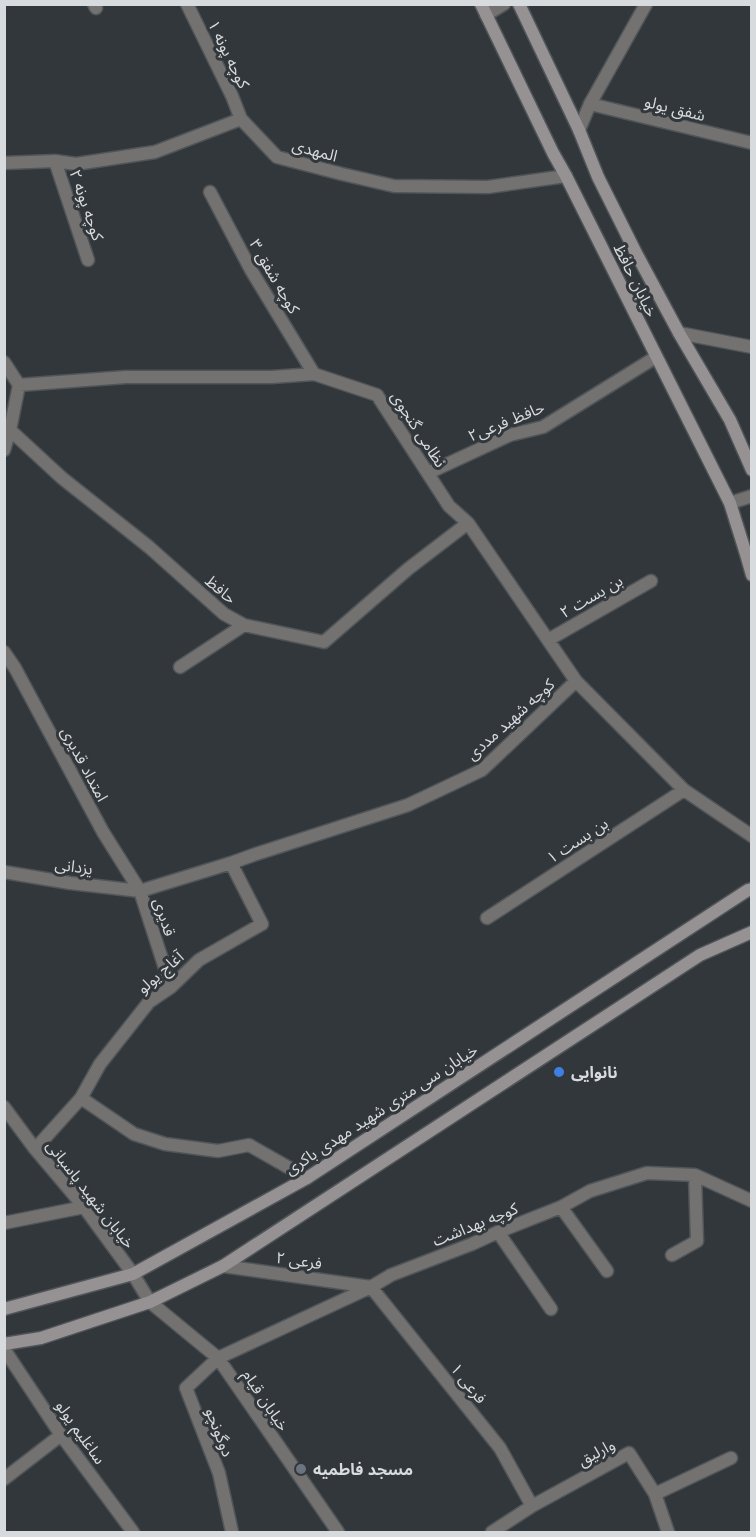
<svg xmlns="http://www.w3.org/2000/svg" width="756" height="1537" viewBox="0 0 756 1537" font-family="Arial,'Noto Sans Arabic',sans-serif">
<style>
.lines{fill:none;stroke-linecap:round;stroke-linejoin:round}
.service-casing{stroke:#505558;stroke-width:15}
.minor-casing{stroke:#505558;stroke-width:15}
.secondary-casing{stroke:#505558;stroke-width:15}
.service{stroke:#747171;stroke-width:12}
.minor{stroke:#747171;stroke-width:12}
.secondary{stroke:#969192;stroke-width:12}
.shop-dot{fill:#3f7fe0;stroke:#32373b;stroke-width:2}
.worship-dot{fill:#6b7280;stroke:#32373b;stroke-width:2}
.labels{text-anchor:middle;stroke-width:6;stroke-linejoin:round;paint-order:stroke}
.street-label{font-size:16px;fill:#d8dbdd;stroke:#32373b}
.poi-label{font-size:16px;font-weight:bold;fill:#d8dbdd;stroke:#32373b;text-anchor:start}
</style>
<rect width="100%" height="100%" fill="#32373b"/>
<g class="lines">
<g class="service-casing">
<path id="service" d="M 590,104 L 752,143"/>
</g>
<g class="minor-casing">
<path id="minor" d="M 94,4 L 96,8
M 187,4 L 232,96 L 241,119 L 277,157 L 342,174 L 394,186 L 488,187 L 566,176
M 486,15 L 504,4
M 579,130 L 590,104 L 646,4
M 55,161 L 88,260
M 4,163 L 55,161 L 76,164 L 155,152 L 241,119
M 210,192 L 251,270 L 314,374
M 679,333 L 752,347
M 4,362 L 19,385 L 126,377 L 272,377 L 314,374 L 377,395 L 449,506 L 468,523 L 576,681
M 19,385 L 10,430 L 62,478 L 149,547 L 224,614 L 244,625 L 324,642 L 408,569 L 468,523
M 4,450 L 10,430
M 428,473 L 510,435 L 543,427 L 656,357
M 730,503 L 752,496
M 548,640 L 651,581
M 4,652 L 15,668 L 103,832 L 140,891 L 171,987
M 180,667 L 244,625
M 4,872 L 70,883 L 140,891 L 231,863 L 256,854 L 408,805 L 482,770 L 576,681 L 684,790 L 752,836
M 487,918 L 684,790
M 81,1098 L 134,1134 L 165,1144 L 218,1151 L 249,1145 L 307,1178
M 4,1107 L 35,1149 L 84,1207 L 133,1274 L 150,1302 L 218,1358 L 338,1532
M 35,1149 L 81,1098 L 100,1064 L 149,1002 L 171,987 L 199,960 L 262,924 L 231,863
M 561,1207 L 607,1271
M 4,1223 L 84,1207
M 498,1232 L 551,1309
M 672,1255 L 697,1241 L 695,1175
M 223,1266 L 371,1287 L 500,1448 L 532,1506
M 4,1349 L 61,1435 L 133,1532
M 4,1479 L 61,1435
M 655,1494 L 731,1458
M 232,1532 L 219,1473 L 186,1388 L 218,1358 L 371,1287 L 391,1275 L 472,1244 L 498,1232 L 561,1207 L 590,1191 L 647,1173 L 695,1175 L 752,1201
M 492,1532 L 532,1506 L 629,1453 L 655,1494 L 668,1532"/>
</g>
<g class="secondary-casing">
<path id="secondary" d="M 481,4 L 553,153 L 566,176 L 730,503 L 746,554 L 752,575
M 519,4 L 579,130 L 598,177 L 636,253 L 679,333 L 730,420 L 752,470
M 4,1309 L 133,1274 L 307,1178 L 748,890 L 752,889
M 4,1344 L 41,1338 L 150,1302 L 223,1266 L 700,955 L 752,932"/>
</g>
<use href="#service" class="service"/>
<use href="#minor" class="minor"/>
<use href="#secondary" class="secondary"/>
</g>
<circle class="shop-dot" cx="559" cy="1072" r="6"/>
<circle class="worship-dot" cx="301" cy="1469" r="6"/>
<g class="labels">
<g class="street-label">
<text transform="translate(229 54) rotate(64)" y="6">کوچه پونه ۱</text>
<text transform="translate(675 108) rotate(14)" y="6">شفق یولو</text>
<text transform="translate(315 150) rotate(15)" y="6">المهدی</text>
<text transform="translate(87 205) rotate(71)" y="6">کوچه پونه ۲</text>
<text transform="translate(275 276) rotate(60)" y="6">کوچه شفق ۳</text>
<text transform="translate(636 280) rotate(64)" y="6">خیابان حافظ</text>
<text transform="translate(506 421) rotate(-22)" y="6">حافظ فرعی۲</text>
<text transform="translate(419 429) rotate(57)" y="6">نظامی گنجوی</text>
<text transform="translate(221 589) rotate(40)" y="6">حافظ</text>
<text transform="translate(591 596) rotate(-30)" y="6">بن بست ۲</text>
<text transform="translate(510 719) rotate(-42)" y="6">کوچه شهید مددی</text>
<text transform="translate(85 764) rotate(62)" y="6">امتداد قدیری</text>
<text transform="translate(577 840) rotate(-33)" y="6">بن بست ۱</text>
<text transform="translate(74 866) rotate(8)" y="6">یزدانی</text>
<text transform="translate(165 917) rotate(72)" y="6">قدیری</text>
<text transform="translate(160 972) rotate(-41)" y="6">آغاج یولو</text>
<text transform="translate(381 1109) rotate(-33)" y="6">خیابان سی متری شهید مهدی باکری</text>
<text transform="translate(91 1194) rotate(52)" y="6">خیابان شهید پاسبانی</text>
<text transform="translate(475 1224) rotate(-22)" y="6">کوچه بهداشت</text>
<text transform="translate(299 1260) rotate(8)" y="6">فرعی ۲</text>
<text transform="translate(469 1383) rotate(51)" y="6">فرعی ۱</text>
<text transform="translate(266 1400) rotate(56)" y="6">خیابان قیام</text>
<text transform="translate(81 1432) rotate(55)" y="6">ساغلیم یولو</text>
<text transform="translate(220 1432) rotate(69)" y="6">دوگونچو</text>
<text transform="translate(596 1452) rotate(-28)" y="6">وارلیق</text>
</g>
<g class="poi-label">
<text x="571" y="1078">نانوایی</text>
<text x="313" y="1475">مسجد فاطمیه</text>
</g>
</g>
<rect width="756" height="1537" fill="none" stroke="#d8dbdd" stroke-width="12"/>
</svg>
